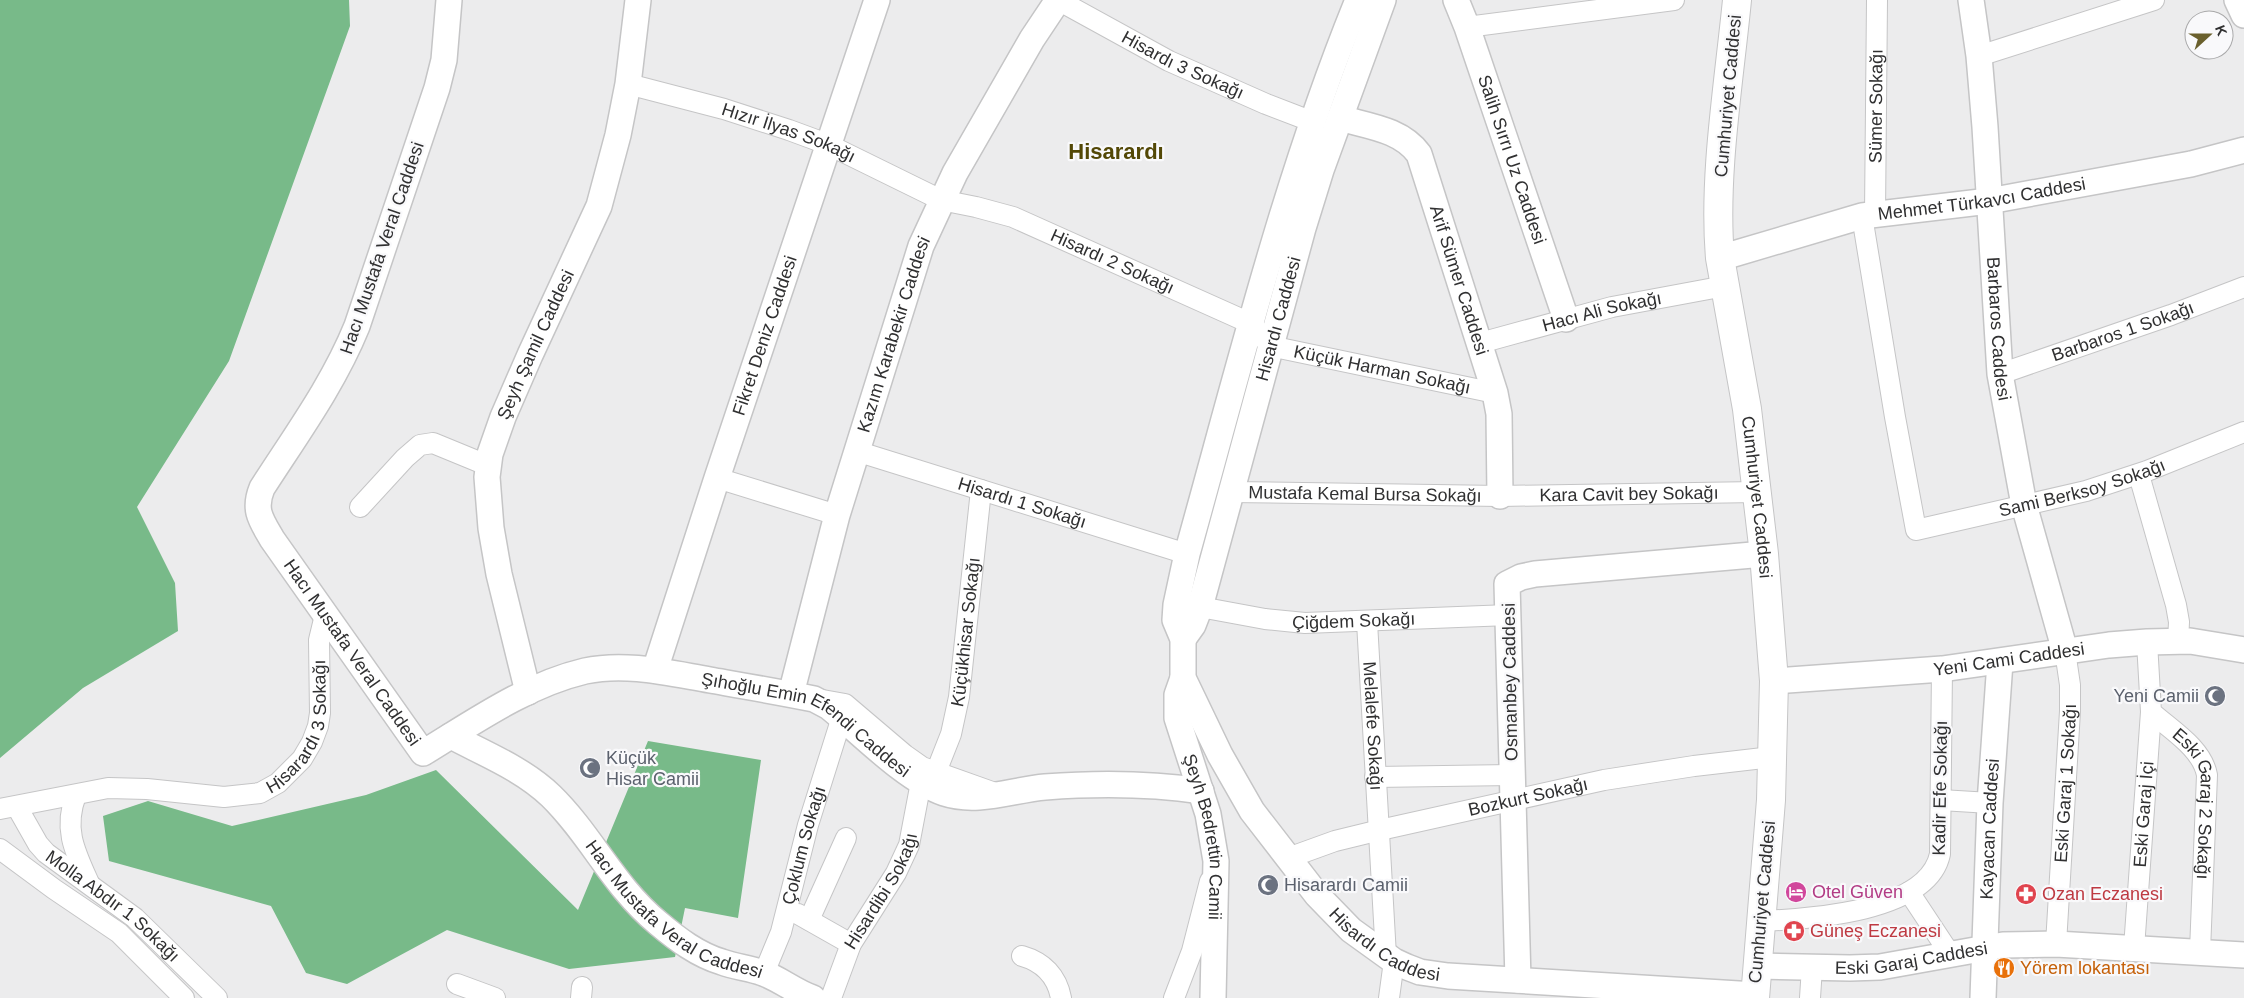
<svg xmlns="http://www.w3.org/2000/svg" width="2244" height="998" viewBox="0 0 2244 998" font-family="Helvetica,sans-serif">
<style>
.forest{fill:#78ba89}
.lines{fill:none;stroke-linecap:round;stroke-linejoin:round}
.minor-casing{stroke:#c5c5c6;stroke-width:22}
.tertiary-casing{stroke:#c5c5c6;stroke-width:28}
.secondary-casing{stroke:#c5c5c6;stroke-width:30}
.minor{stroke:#fff;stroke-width:20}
.tertiary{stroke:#fff;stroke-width:25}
.secondary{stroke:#fff;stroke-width:28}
.labels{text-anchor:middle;stroke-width:4.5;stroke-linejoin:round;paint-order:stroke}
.street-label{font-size:18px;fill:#303031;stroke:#f9f9fb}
.worship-label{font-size:18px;fill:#5b616d;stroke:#f9f9fb;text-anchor:start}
.hotel-label{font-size:18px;fill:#b23c85;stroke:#f9f9fb;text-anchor:start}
.health-label{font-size:18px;fill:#be3a42;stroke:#f9f9fb;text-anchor:start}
.food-label{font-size:18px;fill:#c56008;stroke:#f9f9fb;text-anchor:start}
.district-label{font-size:22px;font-weight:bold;fill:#534806;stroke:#f9f9fb}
</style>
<rect width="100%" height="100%" fill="#ececed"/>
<path class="forest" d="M 0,0 L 349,0 L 350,26 L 229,361 L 137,507 L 175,583 L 178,631 L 83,688 L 0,758 Z
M 648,741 L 761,760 L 738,918 L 685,908 L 675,957 L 569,969 L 447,930 L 347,984 L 306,973 L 271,906 L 109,861 L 103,816 L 148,801 L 232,826 L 366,795 L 436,770 L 578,910 Z"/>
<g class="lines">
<g class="minor-casing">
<g id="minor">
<path id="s1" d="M 1058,0 L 1169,61 L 1266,104 L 1313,122"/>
<path d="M 1467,27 L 1674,0"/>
<path d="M 1979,56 L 2154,0"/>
<path id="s2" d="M 628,84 L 724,109 L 789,130 L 827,144 L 941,200 L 976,207 L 1013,217 L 1252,324 L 1270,346 L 1495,393"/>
<path id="s3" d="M 1875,214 L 1877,0"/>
<path id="s4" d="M 1862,216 L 1895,417 L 1916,530 L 2086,491 L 2147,471 L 2244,432"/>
<path id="s5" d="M 1480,343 L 1612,307 L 1725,286"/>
<path id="s6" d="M 2000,374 L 2171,315 L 2244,287"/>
<path id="s7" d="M 856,451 L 1187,554"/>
<path d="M 2139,475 L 2176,605 L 2179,622 L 2178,641"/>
<path d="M 717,478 L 837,515"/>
<path id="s8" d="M 1230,492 L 1500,496 L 1757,492"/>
<path d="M 360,507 L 405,458 L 420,445 L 433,443 L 489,466"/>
<path id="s9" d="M 1200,607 L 1265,619 L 1305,623 L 1509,615"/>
<path id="s10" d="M 1367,622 L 1386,956"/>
<path id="s11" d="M 2147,642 L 2151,712 C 2171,730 2202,748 2207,775 L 2200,951"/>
<path d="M 817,699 L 845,704 L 905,755 L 922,767 L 995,793"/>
<path id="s12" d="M 936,772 L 951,734 L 959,697 L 981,490"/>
<path d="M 1375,777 L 1512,775"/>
<path d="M 76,795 C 63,829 75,852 89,883"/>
<path d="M 1941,800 L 1990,803"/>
<path id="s13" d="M 17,807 L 38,844 L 46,853 L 135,918 L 217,998"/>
<path id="s14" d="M 0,809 L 108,788 L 147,789 L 224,797 L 260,793 L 278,783 L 302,759 L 312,742 L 318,726 L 320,713 L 319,640 L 325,615"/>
<path d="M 0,849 L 54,889 L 119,933 L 184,998"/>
<path id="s15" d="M 1288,858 L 1335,841 L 1380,830 L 1604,780 L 1694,766 L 1772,757"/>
<path d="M 1909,892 L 1950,954"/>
<path d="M 798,914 L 851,944"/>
<path d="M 809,920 L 846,838"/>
<path d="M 1761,921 C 1810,919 1928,912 1940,854 L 1942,669"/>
<path id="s16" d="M 2056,944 L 2070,711 L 2070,685 L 2065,651"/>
<path id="s17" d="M 2134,948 L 2151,712"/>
<path d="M 1022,956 C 1043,962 1057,976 1061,998"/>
<path id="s18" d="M 764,973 L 781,932 L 808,825 L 842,717"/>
<path d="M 457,984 L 495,998"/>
<path d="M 581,998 L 582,987"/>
<path id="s19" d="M 831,998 L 851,944 L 896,873 L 909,845 L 921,782"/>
<path d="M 1174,998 L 1192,951 L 1210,881"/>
<path d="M 1389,998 L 1394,961"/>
<path d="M 1810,998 L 1812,967"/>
</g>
</g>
<g class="tertiary-casing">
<g id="tertiary">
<path id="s20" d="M 449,0 L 444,60 L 437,88 L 357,326 C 333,385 296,435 262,488 C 253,510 261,520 272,539 L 423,753 C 474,722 526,685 585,671 C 626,662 669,673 710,680 C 744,686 779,692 814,699 L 829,707 C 861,733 906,780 944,793 C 977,804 1012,790 1045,787 C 1099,783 1148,783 1201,791"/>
<path id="s21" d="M 1358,0 C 1285,179 1239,368 1187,554 L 1176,605 L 1175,620 L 1183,639 L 1183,678 L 1220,755 L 1252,811 L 1317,895 L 1351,930 L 1394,961 L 1407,967 L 1420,972 L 1448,976 L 1755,995"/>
<path id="s22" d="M 1456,0 L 1467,27 L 1566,319"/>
<path id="s23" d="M 1971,0 L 1979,56 L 1985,127 L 2000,374 L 2024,505 L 2065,651"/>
<path d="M 2237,0 L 2244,15"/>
<path id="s24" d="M 1340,118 C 1367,126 1401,129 1419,154 L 1495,393 L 1499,414 L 1500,496"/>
<path id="s25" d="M 1720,258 L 1862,216 L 1989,201 L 2191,164 L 2244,150"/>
<path id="s26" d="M 1183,639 L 1193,625 L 1200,607 L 1303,228 L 1321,170 L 1383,0"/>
<path id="s27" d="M 655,670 L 717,478 L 877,0"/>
<path id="s28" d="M 1183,678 L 1177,695 L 1177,718 L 1208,814 L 1216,861 L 1213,998"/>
<path id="s29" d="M 1774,681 L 1942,669 L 2109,645 L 2147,642 L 2190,641 L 2244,650"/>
<path id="s30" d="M 528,692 L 499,574 L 491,528 L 487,477 L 490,454 L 503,417 L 530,355 L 599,206 L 618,135 L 628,84 L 638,0"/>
<path id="s31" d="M 791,694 L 837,515 L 921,246 L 955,173 L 1032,39 L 1058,0"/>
<path id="s32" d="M 451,736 C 485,754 523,769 551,796 C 591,835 614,887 658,923 C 677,939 698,955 722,962 C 735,967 750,968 763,973 C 780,979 795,992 813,998"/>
<path id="s33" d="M 1758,966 L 1850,968 L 1880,967 L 2003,945 L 2056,944 L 2244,955"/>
<path d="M 1518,980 L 1507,584 L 1521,577 L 1535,574 L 1764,554"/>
<path id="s34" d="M 1983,998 L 1990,803 L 2000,662"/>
</g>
</g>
<g class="secondary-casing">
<g id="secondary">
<path id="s35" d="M 1737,0 C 1729,82 1713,176 1720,258 L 1747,409 L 1764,554 L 1774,681 L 1771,800 L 1755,998"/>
</g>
</g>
<use href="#minor" class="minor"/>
<use href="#tertiary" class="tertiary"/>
<use href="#secondary" class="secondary"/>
</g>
<defs>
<g id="mosque-disc" transform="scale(1.125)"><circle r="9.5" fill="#6b7280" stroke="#f9f9fb"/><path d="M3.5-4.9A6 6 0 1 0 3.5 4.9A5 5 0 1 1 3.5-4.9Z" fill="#fff"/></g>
<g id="hotel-disc" transform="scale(1.125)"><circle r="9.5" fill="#d1479c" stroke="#f9f9fb"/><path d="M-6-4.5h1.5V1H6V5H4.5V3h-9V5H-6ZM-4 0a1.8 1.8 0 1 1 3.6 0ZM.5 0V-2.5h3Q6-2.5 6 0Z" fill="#fff"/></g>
<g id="pharmacy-disc" transform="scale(1.125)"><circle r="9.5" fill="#e0444e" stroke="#f9f9fb"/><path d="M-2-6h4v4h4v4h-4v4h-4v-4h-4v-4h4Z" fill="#fff"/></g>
<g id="restaurant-disc" transform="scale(1.125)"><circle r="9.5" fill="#e8710a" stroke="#f9f9fb"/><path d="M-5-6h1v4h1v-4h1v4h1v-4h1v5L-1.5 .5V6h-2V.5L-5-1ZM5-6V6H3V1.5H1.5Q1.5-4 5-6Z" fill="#fff"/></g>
</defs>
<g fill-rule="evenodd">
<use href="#mosque-disc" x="2215" y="696"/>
<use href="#mosque-disc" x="590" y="768"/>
<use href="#mosque-disc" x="1268" y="885"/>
<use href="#hotel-disc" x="1796" y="892"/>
<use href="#pharmacy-disc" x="2026" y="894"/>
<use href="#pharmacy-disc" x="1794" y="931"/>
<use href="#restaurant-disc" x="2004" y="968"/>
</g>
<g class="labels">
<g class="street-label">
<text dy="6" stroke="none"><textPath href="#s1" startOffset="141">Hisardı 3 Sokağı</textPath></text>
<text transform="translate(1728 96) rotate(-85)" y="6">Cumhuriyet Caddesi</text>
<text dy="6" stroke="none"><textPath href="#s3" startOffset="108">Sümer Sokağı</textPath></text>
<text dy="6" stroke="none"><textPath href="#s2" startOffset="168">Hızır İlyas Sokağı</textPath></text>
<text dy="6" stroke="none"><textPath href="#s22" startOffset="169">Salih Sırrı Uz Caddesi</textPath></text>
<text dy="6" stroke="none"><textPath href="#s25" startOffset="269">Mehmet Türkavcı Caddesi</textPath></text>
<text transform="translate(382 248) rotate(-71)" y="6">Hacı Mustafa Veral Caddesi</text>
<text dy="6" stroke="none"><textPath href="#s2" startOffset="518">Hisardı 2 Sokağı</textPath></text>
<text dy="6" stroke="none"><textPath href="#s24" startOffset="221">Arif Sümer Caddesi</textPath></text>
<text dy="6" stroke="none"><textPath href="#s5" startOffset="126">Hacı Ali Sokağı</textPath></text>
<text dy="6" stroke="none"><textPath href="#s26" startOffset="335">Hisardı Caddesi</textPath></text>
<text dy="6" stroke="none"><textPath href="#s23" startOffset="330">Barbaros Caddesi</textPath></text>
<text dy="6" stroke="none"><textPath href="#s6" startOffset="130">Barbaros 1 Sokağı</textPath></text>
<text dy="6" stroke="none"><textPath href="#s27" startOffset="352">Fikret Deniz Caddesi</textPath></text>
<text dy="6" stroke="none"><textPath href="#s31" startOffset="374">Kazım Karabekir Caddesi</textPath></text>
<text dy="6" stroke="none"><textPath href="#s30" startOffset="361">Şeyh Şamil Caddesi</textPath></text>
<text dy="6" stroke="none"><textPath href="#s2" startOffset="814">Küçük Harman Sokağı</textPath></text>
<text dy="6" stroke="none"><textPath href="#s4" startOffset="490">Sami Berksoy Sokağı</textPath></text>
<text dy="6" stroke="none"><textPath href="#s8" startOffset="135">Mustafa Kemal Bursa Sokağı</textPath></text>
<text dy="6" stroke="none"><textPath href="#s8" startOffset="399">Kara Cavit bey Sokağı</textPath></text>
<text dy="6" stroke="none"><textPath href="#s35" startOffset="501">Cumhuriyet Caddesi</textPath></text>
<text dy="6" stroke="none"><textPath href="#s7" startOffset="174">Hisardı 1 Sokağı</textPath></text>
<text dy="6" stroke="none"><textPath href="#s9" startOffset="155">Çiğdem Sokağı</textPath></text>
<text dy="6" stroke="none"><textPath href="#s12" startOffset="144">Küçükhisar Sokağı</textPath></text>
<text dy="6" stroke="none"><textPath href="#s20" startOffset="722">Hacı Mustafa Veral Caddesi</textPath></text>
<text dy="6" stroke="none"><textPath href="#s29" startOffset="236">Yeni Cami Caddesi</textPath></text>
<text transform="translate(1510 682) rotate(-91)" y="6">Osmanbey Caddesi</text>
<text dy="6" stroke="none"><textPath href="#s14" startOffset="346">Hisarardı 3 Sokağı</textPath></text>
<text dy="6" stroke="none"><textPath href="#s10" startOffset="104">Melalefe Sokağı</textPath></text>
<text dy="6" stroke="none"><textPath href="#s20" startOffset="1262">Şıhoğlu Emin Efendi Caddesi</textPath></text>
<text dy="6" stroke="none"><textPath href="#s16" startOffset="161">Eski Garaj 1 Sokağı</textPath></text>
<text transform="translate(1940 788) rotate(-89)" y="6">Kadir Efe Sokağı</text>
<text dy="6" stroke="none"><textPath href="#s15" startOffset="248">Bozkurt Sokağı</textPath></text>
<text dy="6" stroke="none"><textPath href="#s11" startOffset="181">Eski Garaj 2 Sokağı</textPath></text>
<text dy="6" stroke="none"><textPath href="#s17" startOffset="134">Eski Garaj İçi</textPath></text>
<text dy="6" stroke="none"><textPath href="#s34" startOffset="169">Kayacan Caddesi</textPath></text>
<text dy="6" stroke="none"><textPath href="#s28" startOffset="164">Şeyh Bedrettin Camii</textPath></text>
<text dy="6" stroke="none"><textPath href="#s18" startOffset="134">Çoklum Sokağı</textPath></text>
<text dy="6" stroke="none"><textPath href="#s19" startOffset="119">Hisardibi Sokağı</textPath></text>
<text transform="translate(1762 902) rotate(-85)" y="6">Cumhuriyet Caddesi</text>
<text dy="6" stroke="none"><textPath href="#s13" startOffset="140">Molla Abdır 1 Sokağı</textPath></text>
<text dy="6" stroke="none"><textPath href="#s32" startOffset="289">Hacı Mustafa Veral Caddesi</textPath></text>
<text dy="6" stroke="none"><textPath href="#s21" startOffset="1049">Hisardı Caddesi</textPath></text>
<text dy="6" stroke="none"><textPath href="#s33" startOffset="154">Eski Garaj Caddesi</textPath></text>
</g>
<g class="worship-label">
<text x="2199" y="702" text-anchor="end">Yeni Camii</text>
<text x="606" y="764">Küçük<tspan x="606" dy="21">Hisar Camii</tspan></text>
<text x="1284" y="891">Hisarardı Camii</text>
</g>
<g class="hotel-label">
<text x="1812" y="898">Otel Güven</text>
</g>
<g class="health-label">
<text x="2042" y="900">Ozan Eczanesi</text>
<text x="1810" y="937">Güneş Eczanesi</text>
</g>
<g class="food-label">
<text x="2020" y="974">Yörem lokantası</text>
</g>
<g class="district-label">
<text x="1116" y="159">Hisarardı</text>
</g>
</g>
<g transform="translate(2209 35) rotate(69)"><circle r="24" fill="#f9f9fb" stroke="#a9a9aa"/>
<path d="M0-4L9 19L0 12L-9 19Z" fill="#6a602d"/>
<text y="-8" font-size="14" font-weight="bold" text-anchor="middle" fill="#303031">K</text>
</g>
</svg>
